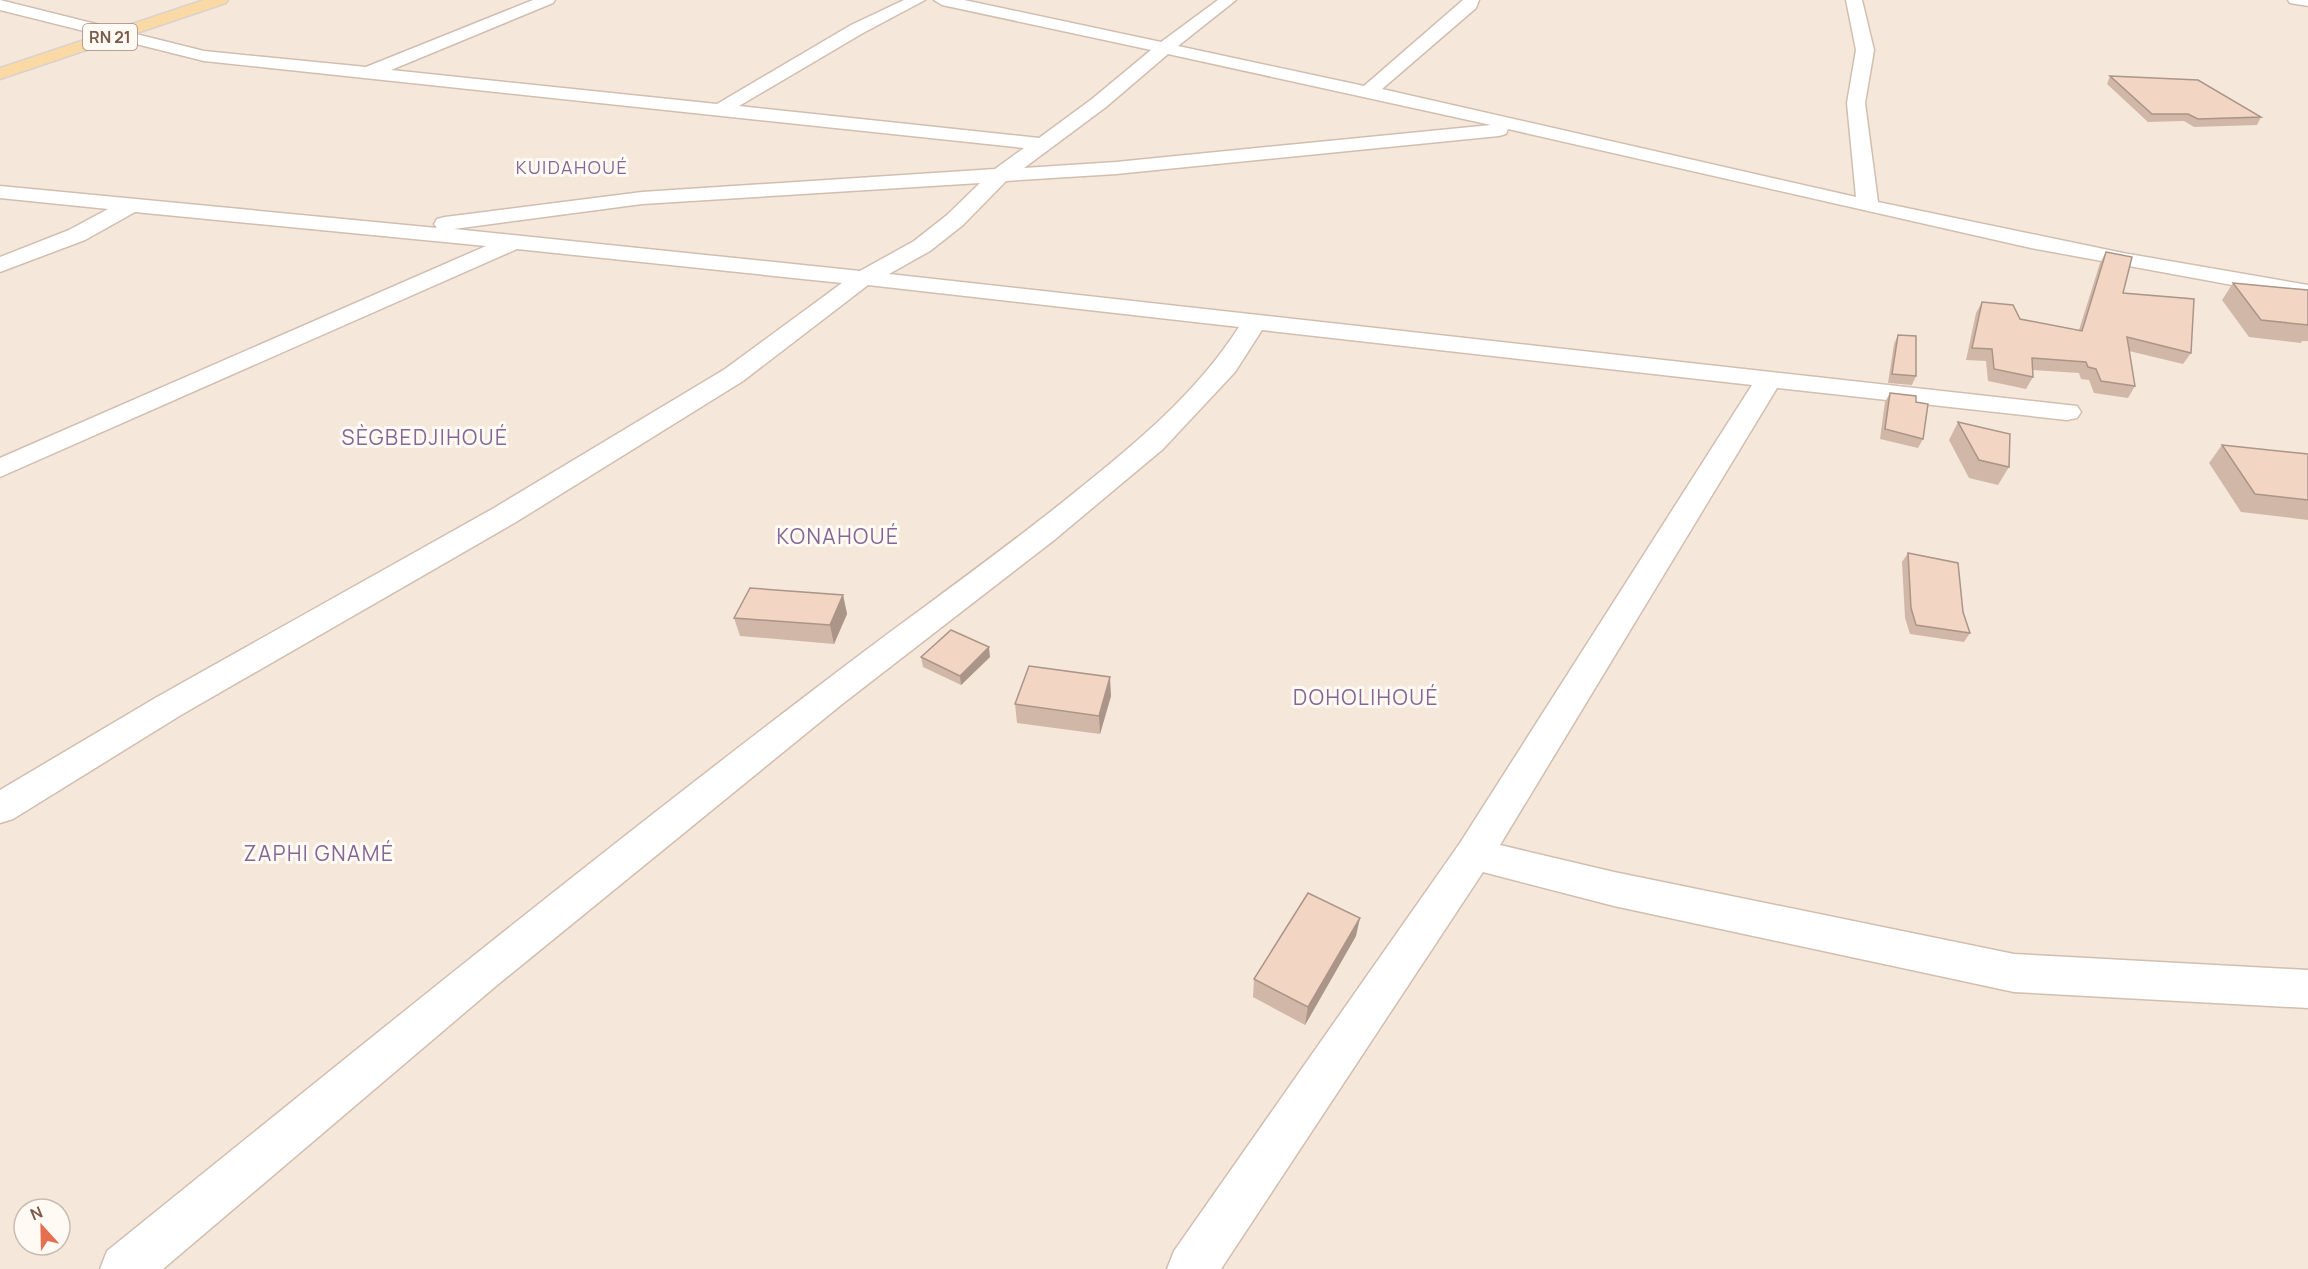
<svg xmlns="http://www.w3.org/2000/svg" width="2308" height="1269" viewBox="0 0 2308 1269" font-family="Manrope,sans-serif">
<style>
.residential{fill:#f5e8da;fill-rule:evenodd}
.lines{fill:none;stroke-linecap:round;stroke-linejoin:round}
.minor-casing{stroke:#d1beb0;stroke-width:3}
.major-casing{stroke:#dad1cd;stroke-width:3}
.minor{fill:#fff;fill-rule:evenodd}
.major{fill:#fbd9a5;fill-rule:evenodd}
.wall{fill:#d1b7a8}
.shaded-wall{fill:#aa9588}
.building{fill:#f3d5c3;stroke:#aa9588;stroke-width:1.5}
.labels{text-anchor:middle;stroke-width:6;stroke-linejoin:round;paint-order:stroke}
.shield{fill:#fffaf3;stroke:#a28b7f;stroke-width:1.5}
.shield-label{font-size:16px;font-weight:bold;fill:#7a5c4d}
.far-quarter-label{font-size:18px;letter-spacing:1.5px;fill:#846695;stroke:#fffaf3}
.quarter-label{font-size:21px;letter-spacing:1.5px;fill:#846695;stroke:#fffaf3}
</style>
<rect width="100%" height="100%" fill="#fdf6ec"/>
<path class="residential" d="M 0,0 L 2308,0 L 2308,1269 L 0,1269 ZM 24,1209 L 60,1209 L 60,1245 L 24,1245 Z"/>
<g class="lines">
<g class="minor-casing">
<path id="minor" d="M 0,0 L 204,51 L 366,67 L 533,0 L 555,0 L 553,3 L 391,70 L 717,104 L 851,25 L 904,0 L 925,0 L 863,33 L 739,106 L 1039,138 L 1092,99 L 1151,50 L 942,5 L 934,0 L 964,0 L 1161,42 L 1218,0 L 1236,0 L 1178,46 L 1364,86 L 1463,0 L 1479,0 L 1476,8 L 1382,89 L 1856,197 L 1847,103 L 1856,50 L 1846,0 L 1862,0 L 1874,50 L 1865,103 L 1878,202 L 2123,253 L 2308,285 L 2308,299 L 2031,248 L 1508,129 L 1506,134 L 1499,136 L 1116,174 L 1006,181 L 963,225 L 930,251 L 889,274 L 2077,406 L 2081,412 L 2077,418 L 2067,420 L 1777,388 L 1500,845 L 1614,872 L 2014,954 L 2308,970 L 2308,1008 L 2014,992 L 1614,906 L 1483,872 L 1221,1269 L 1167,1269 L 1174,1251 L 1460,843 L 1752,385 L 1262,330 L 1235,372 L 1163,449 L 1053,541 L 841,705 L 496,986 L 163,1269 L 100,1269 L 107,1251 C 342,1061 576,871 816,688 C 901,622 990,561 1074,493 C 1135,444 1196,394 1239,327 L 868,285 L 743,381 L 516,522 L 181,715 L 13,819 L 0,823 L 0,790 L 157,697 L 494,508 L 725,369 L 842,283 L 517,249 L 0,477 L 0,458 L 486,246 L 135,212 L 85,240 L 0,272 L 0,257 L 69,230 L 108,209 L 0,198 L 0,186 L 437,228 L 434,224 L 437,219 L 445,217 L 642,192 L 995,169 L 1024,148 L 204,61 L 0,10 ZM 1168,54 L 1491,125 L 1116,162 L 1024,168 L 1106,107 ZM 980,183 L 947,215 L 914,241 L 860,271 L 454,229 L 642,204 Z
M 2288,0 L 2308,0 L 2308,6 L 2290,3 Z"/>
</g>
<g class="major-casing">
<path id="major" d="M 204,0 L 228,0 L 226,3 L 0,79 L 0,68 Z"/>
</g>
<use href="#minor" class="minor"/>
<use href="#major" class="major"/>
</g>
<path class="wall" d="M 2110,76 L 2261,117 L 2257,125 L 2194,127 L 2184,121 L 2148,122 L 2107,84 Z
M 2106,252 L 2123,293 L 2191,353 L 2183,364 L 2129,351 L 2135,386 L 2128,398 L 2094,393 L 2089,380 L 2081,379 L 2079,373 L 2032,370 L 2033,377 L 2026,389 L 1988,381 L 1986,361 L 1966,360 L 1976,313 L 1982,302 L 2020,319 L 2079,330 L 2100,263 Z
M 2233,283 L 2308,290 L 2308,341 L 2302,341 L 2301,343 L 2249,337 L 2222,300 Z
M 1898,335 L 1916,376 L 1912,385 L 1888,383 L 1894,344 Z
M 1890,393 L 1916,402 L 1923,439 L 1918,448 L 1880,439 L 1885,402 Z
M 1958,422 L 2009,467 L 1998,485 L 1969,478 L 1949,440 Z
M 2222,445 L 2308,454 L 2308,520 L 2241,512 L 2209,463 Z
M 1908,553 L 1963,612 L 1970,633 L 1964,642 L 1910,634 L 1905,618 L 1902,562 Z
M 843,595 L 847,614 L 834,644 L 740,636 L 734,618 Z
M 921,657 L 990,657 L 961,685 L 923,667 Z
M 1111,696 L 1100,734 L 1017,723 L 1015,704 Z
M 1356,936 L 1305,1025 L 1253,997 L 1254,979 Z"/>
<path class="shaded-wall" d="M 843,595 L 847,614 L 834,644 L 830,625 Z
M 989,647 L 990,657 L 961,685 L 960,676 Z
M 1110,677 L 1111,696 L 1100,734 L 1099,716 Z
M 1360,918 L 1356,936 L 1305,1025 L 1308,1007 Z"/>
<path class="building" d="M 2110,76 L 2198,80 L 2261,117 L 2198,119 L 2188,114 L 2152,114 Z
M 2106,252 L 2132,257 L 2123,293 L 2194,299 L 2191,353 L 2127,337 L 2135,386 L 2101,381 L 2096,369 L 2088,367 L 2086,362 L 2032,358 L 2033,377 L 1994,369 L 1992,349 L 1972,348 L 1982,302 L 2013,305 L 2020,319 L 2082,331 Z
M 2233,283 L 2308,290 L 2308,325 L 2261,320 Z
M 1898,335 L 1916,336 L 1916,376 L 1892,374 Z
M 1890,393 L 1916,396 L 1916,402 L 1928,404 L 1923,439 L 1885,429 Z
M 1958,422 L 2010,434 L 2009,467 L 1979,460 Z
M 2222,445 L 2308,454 L 2308,500 L 2255,494 Z
M 1908,553 L 1958,563 L 1963,612 L 1970,633 L 1916,625 L 1911,608 Z
M 750,588 L 843,595 L 830,625 L 734,618 Z
M 951,630 L 989,647 L 960,676 L 921,657 Z
M 1029,666 L 1110,677 L 1099,716 L 1015,704 Z
M 1308,893 L 1360,918 L 1308,1007 L 1254,979 Z"/>
<g class="labels">
<rect class="shield" x="83" y="24" width="54" height="26" rx="4.5"/>
<g class="shield-label">
<text x="110" y="43">RN 21</text>
</g>
<g class="far-quarter-label">
<text x="572" y="174">KUIDAHOUÉ</text>
</g>
<g class="quarter-label">
<text x="425" y="445">SÈGBEDJIHOUÉ</text>
<text x="838" y="544">KONAHOUÉ</text>
<text x="1366" y="705">DOHOLIHOUÉ</text>
<text x="319" y="861">ZAPHI GNAMÉ</text>
</g>
</g>
<g transform="translate(42 1227) rotate(338)"><circle r="28" fill="#fffaf3" stroke="#cabbb1" stroke-width="1.5"/>
<path d="M0-4.5L10 22L0 15L-10 22Z" fill="#e76f51"/>
<text y="-9" font-size="16" font-weight="bold" text-anchor="middle" fill="#7a5c4d">N</text>
</g>
</svg>
